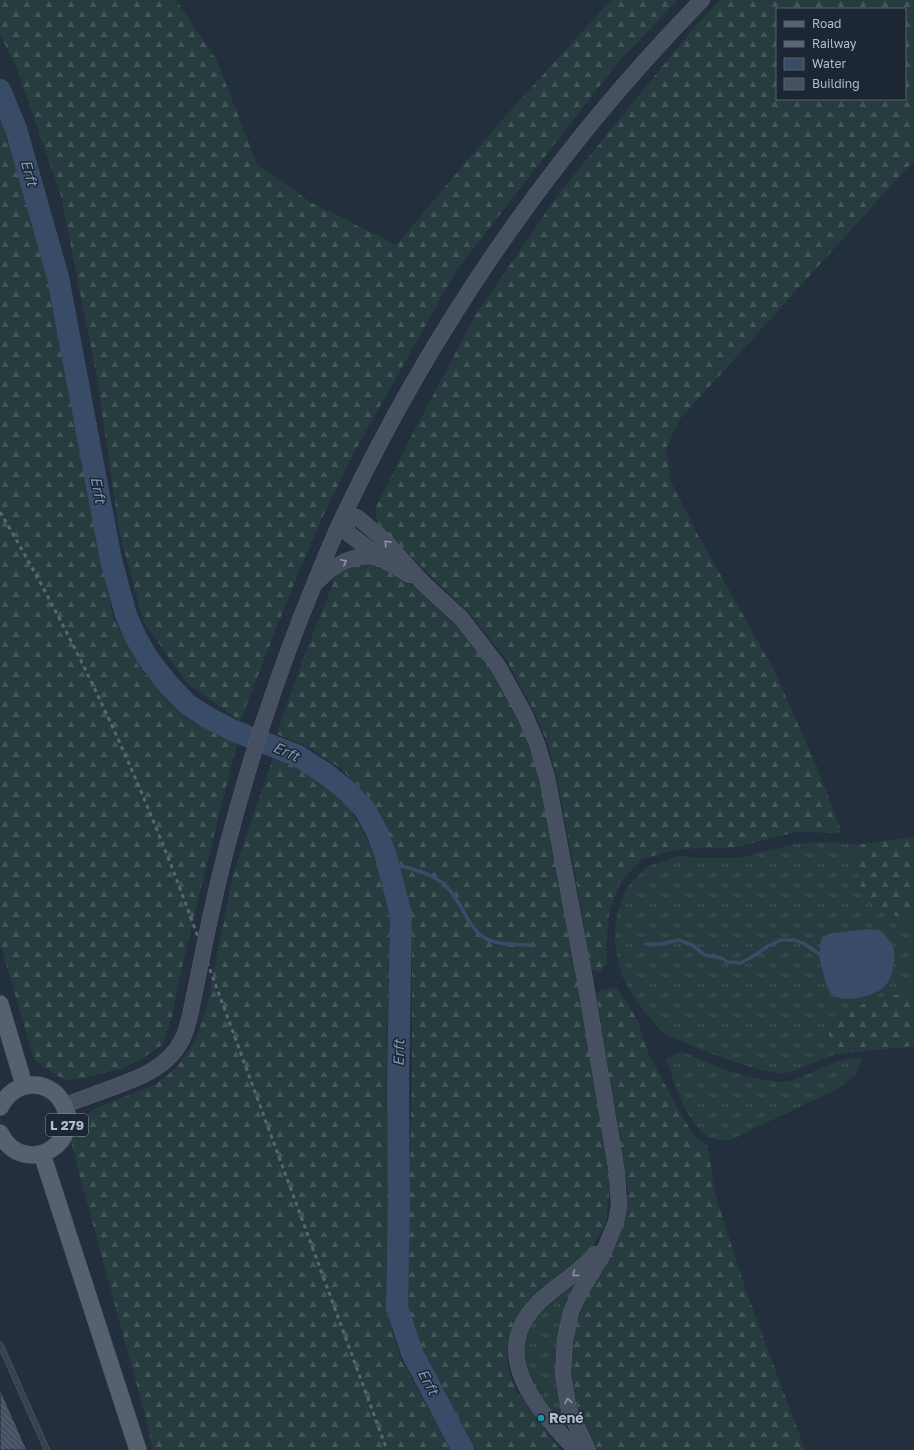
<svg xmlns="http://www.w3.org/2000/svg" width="914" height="1450" viewBox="0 0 914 1450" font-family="'Golos Text',sans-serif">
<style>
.grass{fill:url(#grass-tufts);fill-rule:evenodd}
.forest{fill:url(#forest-firs);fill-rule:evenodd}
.water{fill:#394c67}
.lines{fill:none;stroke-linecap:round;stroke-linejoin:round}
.stream{stroke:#394c67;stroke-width:3.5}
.river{stroke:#394c67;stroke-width:22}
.building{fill:url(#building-back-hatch);stroke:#1f2835}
.service-casing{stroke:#565f6c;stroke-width:6}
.secondary-casing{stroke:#565f6c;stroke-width:16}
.primary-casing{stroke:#414a57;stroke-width:18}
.service{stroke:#38414e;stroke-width:5}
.secondary{stroke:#465061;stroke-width:15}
.primary{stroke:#56606e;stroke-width:17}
.rail{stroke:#5a6575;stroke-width:3;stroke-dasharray:4 4;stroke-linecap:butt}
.secondary-bridge-casing{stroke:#565f6c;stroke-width:16;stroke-linecap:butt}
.secondary-bridge{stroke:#465061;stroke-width:15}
.oneway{stroke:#8e96a5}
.culture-dot{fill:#0f9aa8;stroke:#1d2633;stroke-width:1.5}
.labels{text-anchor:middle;stroke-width:3;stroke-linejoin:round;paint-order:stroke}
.shield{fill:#1d2633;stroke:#878f9c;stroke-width:1}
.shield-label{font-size:13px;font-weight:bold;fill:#b4bcc9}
.poi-label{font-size:14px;font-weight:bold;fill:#b4bcc9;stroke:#1d2633;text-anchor:start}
.water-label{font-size:15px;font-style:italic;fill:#7c92b1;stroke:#1d2633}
</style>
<defs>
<pattern id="grass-tufts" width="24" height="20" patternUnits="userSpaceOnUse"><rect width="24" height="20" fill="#263c3f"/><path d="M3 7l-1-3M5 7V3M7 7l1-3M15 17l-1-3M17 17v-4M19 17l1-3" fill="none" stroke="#435659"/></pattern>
<pattern id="forest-firs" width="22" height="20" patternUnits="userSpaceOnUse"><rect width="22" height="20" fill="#263c3f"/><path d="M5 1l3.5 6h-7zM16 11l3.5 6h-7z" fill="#435659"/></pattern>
<pattern id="building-back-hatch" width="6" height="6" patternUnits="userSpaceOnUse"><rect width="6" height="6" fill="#455162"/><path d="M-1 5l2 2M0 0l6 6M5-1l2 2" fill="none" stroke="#5d6877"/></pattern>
</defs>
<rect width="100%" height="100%" fill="#242f3e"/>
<path class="grass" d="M 826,842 L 855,845 L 854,854 L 861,888 L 878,908 L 899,917 L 914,917 L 914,991 L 907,992 L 861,1005 L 855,1009 L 839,1013 L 828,1035 L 836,1054 L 791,1072 L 781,1074 L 757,1069 L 709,1053 L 671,1037 L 661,1031 L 635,1000 L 622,976 L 617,955 L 615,942 L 615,928 L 617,915 L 626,889 L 646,867 L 679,856 L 699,858 L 739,858 L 795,844 ZM 868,929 L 880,930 L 894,966 L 886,986 L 867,997 L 826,986 C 821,968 817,957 822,938 L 831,933 Z
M 681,1051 C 709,1063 738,1077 768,1080 C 773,1081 779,1082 784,1082 C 806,1079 843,1052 862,1060 C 859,1073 850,1080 839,1088 L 730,1140 C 724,1140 717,1141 711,1138 C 689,1131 673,1079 666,1059 Z
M 581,1278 L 566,1306 L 560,1331 L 570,1425 L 561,1429 L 525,1375 L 522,1341 L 537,1310 Z"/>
<path class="forest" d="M 0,0 L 176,0 L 217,61 L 257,164 L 310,202 L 396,245 L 500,122 L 611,0 L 678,0 L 618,62 L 456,271 L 356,449 L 324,514 L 295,581 L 240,721 L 187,683 L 143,621 L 119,530 L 97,378 L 61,196 L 17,69 L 0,34 Z
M 720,0 L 914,0 L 914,162 L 908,167 L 679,420 L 666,449 L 671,482 L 698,535 L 774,670 L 819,772 L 842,833 L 796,832 L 738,847 L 680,849 L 642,859 L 620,883 L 609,913 L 606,949 L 607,964 L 600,972 L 591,970 L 574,868 L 557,778 L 546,739 L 534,711 L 506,659 L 469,613 L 378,524 L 375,509 L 410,439 L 475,316 L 560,192 L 697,24 ZM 777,9 L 905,9 L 905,99 L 777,99 Z
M 0,120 L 4,130 L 49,277 L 101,561 L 114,620 L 139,667 L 183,717 L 237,744 L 207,862 L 177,989 L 172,1018 L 162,1045 L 144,1057 L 123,1068 L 84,1078 L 65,1080 L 47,1069 L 34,1059 L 0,943 Z
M 359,564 L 378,564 L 417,589 L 458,627 L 491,669 L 518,717 L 540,778 L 578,982 L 611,1175 L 606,1222 L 593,1247 L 575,1265 L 530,1299 L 515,1321 L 507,1347 L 508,1369 L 516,1390 L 560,1450 L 476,1450 L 420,1347 L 407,1304 L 412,1079 L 412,920 L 398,860 L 372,800 L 340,768 L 308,747 L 277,734 L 302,661 L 337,574 Z
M 274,755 L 315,778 L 351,810 L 376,858 L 390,919 L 386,1083 L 390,1202 L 386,1264 L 386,1309 L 400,1357 L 450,1450 L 153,1450 L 146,1418 L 77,1166 L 71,1140 L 78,1124 L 92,1110 L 156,1084 L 177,1067 L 196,1039 L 207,1006 L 233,875 Z
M 914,837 L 914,917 L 899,917 L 878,908 L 861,888 L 854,854 L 855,845 Z
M 616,988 L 628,1004 L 638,1021 L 648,1053 L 678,1109 L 694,1136 L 708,1147 L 715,1194 L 745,1288 L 805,1450 L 598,1450 L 577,1407 L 571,1366 L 575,1329 L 589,1290 L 621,1232 L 628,1191 L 596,994 L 603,989 Z
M 914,991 L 914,1046 L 836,1054 C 831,1042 826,1033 829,1019 L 839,1013 L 855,1009 L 861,1005 L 877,998 Z"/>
<path class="water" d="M 868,929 L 880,930 C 884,934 891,941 893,947 C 897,958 893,976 886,985 C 878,996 844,1004 833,995 C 826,989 825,981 823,973 C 819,960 818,951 822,937 L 831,933 Z"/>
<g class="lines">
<path class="stream" d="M 388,863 C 405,867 425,871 440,881 C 448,886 455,897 460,905 C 480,944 489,944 531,945
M 646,944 L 661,944 L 679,940 L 692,945 L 705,955 L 722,958 L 727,962 L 741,963 L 755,955 L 768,946 L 781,940 L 795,940 L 805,944 L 819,954"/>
<path class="river" d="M 0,90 L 16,129 L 58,277 L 111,560 L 126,615 L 136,638 L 149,660 L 167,683 L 188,705 L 209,718 L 232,730 L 298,756 L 326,774 L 346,790 L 364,808 L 377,832 L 386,856 L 401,915 L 398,1086 L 399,1203 L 397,1307 L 412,1353 L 463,1450"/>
</g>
<path class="building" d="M 0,1389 L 27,1450 L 0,1450 Z"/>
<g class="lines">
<g class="service-casing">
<path id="service" d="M 0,1344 L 47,1450"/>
</g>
<g class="secondary-casing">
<path id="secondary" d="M 343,518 L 357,517 L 383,539 L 423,583 L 462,619 L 498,666 L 525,715 L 537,744 L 547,777 L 585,980 L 617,1173 L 619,1206 L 616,1222 L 602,1256 L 581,1290 L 571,1312 L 565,1340 L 563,1374 L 569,1410 L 588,1450
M 343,518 L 349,534 L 384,560 L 410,575
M 317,582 C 333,565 357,550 382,559
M 209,923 C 231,820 261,721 299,622 C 313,588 326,553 342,519 C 432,328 554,151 702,0
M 65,1105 C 81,1099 98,1093 114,1087 C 141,1077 168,1067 182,1040 C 189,1026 191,1010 194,996
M 576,1450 C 537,1409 486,1354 539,1302 C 557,1284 579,1274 595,1254"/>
</g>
<g class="primary-casing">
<path id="primary" d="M 0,1004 L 24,1085
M 0,1107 C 8,1093 18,1085 34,1085 C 44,1085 55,1091 60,1099 C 90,1141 24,1181 0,1133
M 42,1154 L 138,1450"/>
</g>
<use href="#service" class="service"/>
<use href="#secondary" class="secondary"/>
<use href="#primary" class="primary"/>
<path class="rail" d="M 0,512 C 72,633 131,759 181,891 L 387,1450"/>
<g class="secondary-bridge-casing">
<path id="secondary-bridge" d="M 194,996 L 209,923"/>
</g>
<use href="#secondary-bridge" class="secondary-bridge"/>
</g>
<defs><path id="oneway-chevron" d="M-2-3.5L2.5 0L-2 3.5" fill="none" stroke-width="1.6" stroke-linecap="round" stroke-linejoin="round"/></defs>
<g class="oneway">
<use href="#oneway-chevron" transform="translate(387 543) rotate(-133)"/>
<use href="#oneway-chevron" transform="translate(344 562) rotate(-27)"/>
<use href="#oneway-chevron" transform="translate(575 1274) rotate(141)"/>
<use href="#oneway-chevron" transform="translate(568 1401) rotate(-99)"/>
</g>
<circle class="culture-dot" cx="541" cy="1418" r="4"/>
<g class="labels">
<rect class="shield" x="46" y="1114" width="42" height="22" rx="3"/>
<g class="shield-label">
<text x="67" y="1130">L 279</text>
</g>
<g class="poi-label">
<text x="549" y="1423">René</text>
</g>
<g class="water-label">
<text transform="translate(29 173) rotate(74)" y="5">Erft</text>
<text transform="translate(98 490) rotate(79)" y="5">Erft</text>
<text transform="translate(286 752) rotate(24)" y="5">Erft</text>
<text transform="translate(399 1053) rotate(-89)" y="5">Erft</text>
<text transform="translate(428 1382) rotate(62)" y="5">Erft</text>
</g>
</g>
<rect x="776" y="8" width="130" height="92" fill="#1d2633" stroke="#59626f"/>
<rect x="784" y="21" width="20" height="6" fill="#56606e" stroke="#59626f"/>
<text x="812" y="28" font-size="12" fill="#b4bcc9">Road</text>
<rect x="784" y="41" width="20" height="6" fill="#5a6575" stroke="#59626f"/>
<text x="812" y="48" font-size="12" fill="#b4bcc9">Railway</text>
<rect x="784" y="58" width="20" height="12" fill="#394c67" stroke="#59626f"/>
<text x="812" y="68" font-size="12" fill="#b4bcc9">Water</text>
<rect x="784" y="78" width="20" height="12" fill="#455162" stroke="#59626f"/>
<text x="812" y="88" font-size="12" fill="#b4bcc9">Building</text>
</svg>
